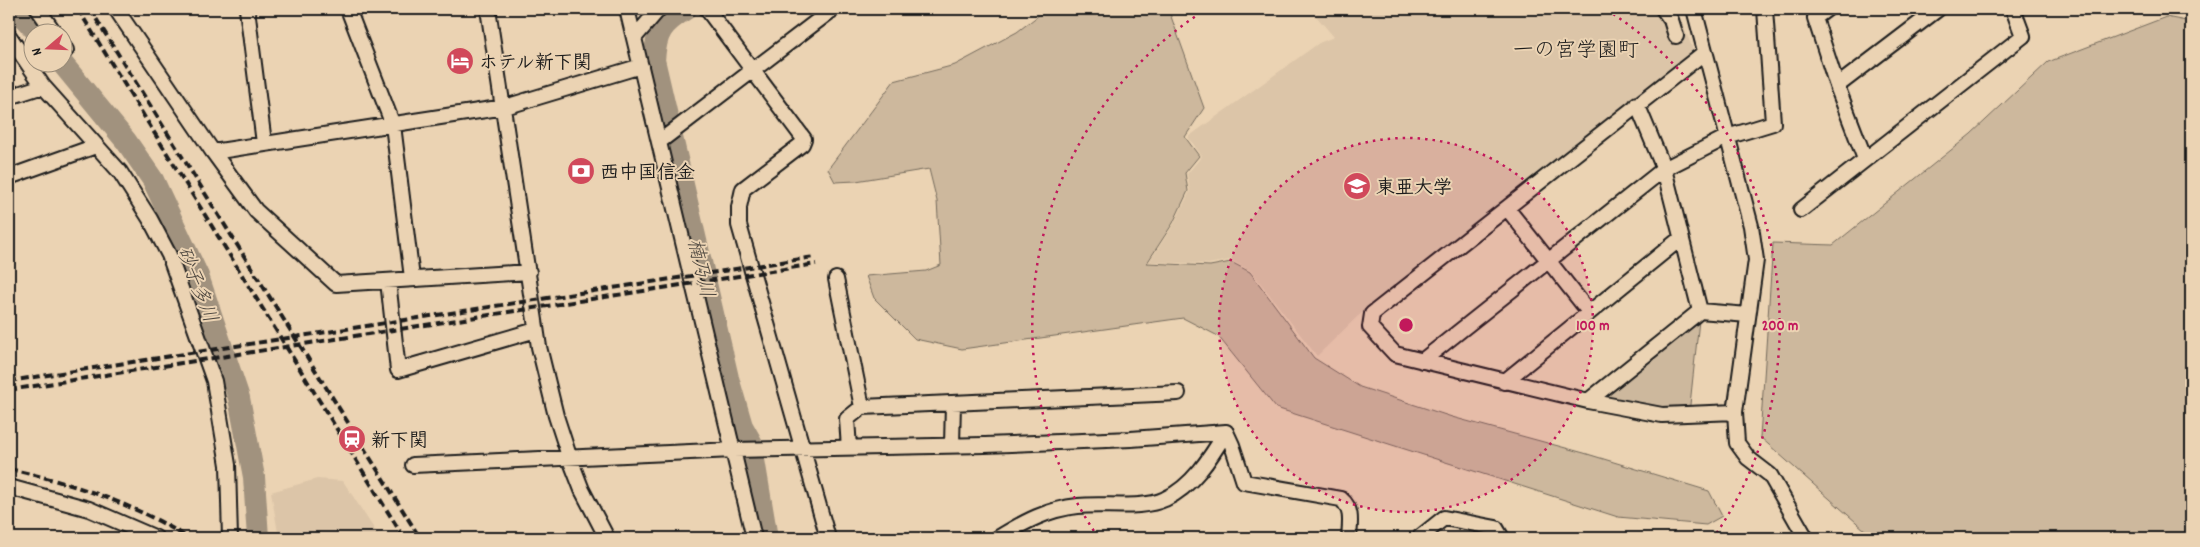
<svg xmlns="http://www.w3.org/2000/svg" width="2200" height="547" viewBox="0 0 2200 547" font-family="Dekko,'Klee One',sans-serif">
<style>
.built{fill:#dcc5a8}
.green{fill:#cdb89d;stroke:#746a5c}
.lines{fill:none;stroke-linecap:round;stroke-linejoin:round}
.river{stroke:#a1927e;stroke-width:22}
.minor-casing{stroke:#1c1c1c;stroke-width:18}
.minor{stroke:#ebd3b3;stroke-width:14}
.rail{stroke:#1c1c1c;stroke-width:4;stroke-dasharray:8 4;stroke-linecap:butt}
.ring{fill:none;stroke:#c2185b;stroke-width:2.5;stroke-dasharray:2.5 5}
.labels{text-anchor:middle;stroke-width:4;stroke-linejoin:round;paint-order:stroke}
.poi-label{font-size:19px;font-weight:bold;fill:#1c1c1c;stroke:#ebd3b3;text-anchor:start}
.water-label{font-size:20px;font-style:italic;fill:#4b453e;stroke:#ebd3b3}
.quarter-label{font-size:21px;fill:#1c1c1c;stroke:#ebd3b3}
.centre{fill:#c2185b;stroke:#ebd3b3;stroke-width:2.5}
.ring-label{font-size:15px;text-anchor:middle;font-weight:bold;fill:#c2185b;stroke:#ebd3b3;stroke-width:4;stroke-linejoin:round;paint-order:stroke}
</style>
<rect width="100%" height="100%" fill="#ebd3b3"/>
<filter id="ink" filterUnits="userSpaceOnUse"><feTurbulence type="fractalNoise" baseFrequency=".02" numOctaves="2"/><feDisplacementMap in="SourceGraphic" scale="10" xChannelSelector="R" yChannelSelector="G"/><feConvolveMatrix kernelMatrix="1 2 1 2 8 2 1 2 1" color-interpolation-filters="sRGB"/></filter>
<g filter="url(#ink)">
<path class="built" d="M 1310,9 L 1676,9 L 1695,54 L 1645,97 L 1633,99 L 1358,316 L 1317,356 L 1251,271 L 1231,260 L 1209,264 L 1149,262 L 1174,224 L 1190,191 L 1187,174 L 1202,156 L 1188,137 L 1319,43 L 1334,37 Z
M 317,479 L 343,481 L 380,538 L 279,538 L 271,492 Z"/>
<path class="green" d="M 1047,9 L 1168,9 L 1169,11 L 1204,108 L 1185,137 L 1199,156 L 1185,173 L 1188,191 L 1173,223 L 1147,263 L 1210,266 L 1231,262 L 1250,272 L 1314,358 L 1360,387 L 1452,417 L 1584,453 L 1709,491 L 1722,516 L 1706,525 L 1618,517 L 1276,408 L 1218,336 L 1183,318 L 962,349 L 915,339 L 874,298 L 866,276 L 926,271 L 941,265 L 937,201 L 929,169 L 856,181 L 835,182 L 828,169 L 894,81 L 955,65 L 1017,32 Z
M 2166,17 L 2191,22 L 2191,538 L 1874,538 L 1760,437 L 1773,243 L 1833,245 L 1971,134 L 2048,62 Z
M 1700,311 L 1689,414 L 1588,401 Z"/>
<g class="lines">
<path class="river" d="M 16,9 L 37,32
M 686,9 C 662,24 656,32 654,60 L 728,378 L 742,426 L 751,442 L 767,538
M 61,62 L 126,141 L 153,180 L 198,276 L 239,398 L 254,477 L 258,538"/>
<g class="minor-casing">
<path id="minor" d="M 38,9 L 54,32
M 116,9 L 213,152 L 256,211 L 336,284 L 529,272
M 247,9 L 264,143
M 348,9 L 393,125 L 412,278
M 488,9 L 539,347 L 556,416 L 570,459 L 582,490 L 607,538
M 627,9 L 754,538
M 707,9 L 804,139 L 802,144 L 743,189 L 739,207 L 739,225 L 828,538
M 1663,9 L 1671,20 L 1676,36
M 1694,9 L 1751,226 L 1756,260 L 1735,412 L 1737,443 L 1748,458 L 1770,475 L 1806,538
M 1827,9 L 1815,18 L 1837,86 L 1865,159
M 9,36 L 43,86 L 120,172 L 150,219 L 169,255 L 214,381 L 228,465 L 230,538
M 635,37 L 659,9
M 62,45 L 66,50
M 1705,52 L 1372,314 L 1370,327 L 1395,354 L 1588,401 L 1662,415 L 1735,412
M 1837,86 L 1938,9
M 9,97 L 43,86
M 1637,104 L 1664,169 L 1700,311
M 659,142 L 833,9
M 213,152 L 505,107 L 641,66
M 9,177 L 96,146
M 1801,210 L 2023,36 L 2013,9
M 1510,212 L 1589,312
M 836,279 L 862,407
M 388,281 L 398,370 L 536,330
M 1422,361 L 1664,169 L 1727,137 L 1773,123 L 1765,9
M 1504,382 L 1681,238
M 1588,401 L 1700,311 L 1748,315
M 1226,432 L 1232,445 L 1244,482 L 1341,499 C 1353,509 1350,523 1349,538
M 952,445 L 953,403
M 849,448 L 847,419 L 862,407 L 1178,393
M 413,465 L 733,450 L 985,445 L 1131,439 L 1226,432
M 9,487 L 89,509 L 156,538
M 998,538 C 1024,522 1048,509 1078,506 C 1104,503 1142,510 1165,499 C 1192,487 1211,457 1226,432
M 1419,538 L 1444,518 L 1496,528 L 1502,538"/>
</g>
<use href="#minor" class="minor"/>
<path class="rail" d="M 78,9 L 404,538
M 90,9 L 420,538
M 9,381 L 814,257
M 9,390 L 816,264
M 9,469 C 70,482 135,504 188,538"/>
</g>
</g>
<circle cx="1406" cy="325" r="187" fill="#c2185b" fill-opacity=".12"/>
<g class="ring">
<circle cx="1406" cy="325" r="187"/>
<path d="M1098 537A374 374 0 0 1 1205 10M1607 10A374 374 0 0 1 1714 537"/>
</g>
<defs>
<g id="hotel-disc" transform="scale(1.4375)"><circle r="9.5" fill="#d1495b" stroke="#ebd3b3"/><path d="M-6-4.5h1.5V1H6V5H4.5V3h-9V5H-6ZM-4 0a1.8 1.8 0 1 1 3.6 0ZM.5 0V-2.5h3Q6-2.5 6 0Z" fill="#fff"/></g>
<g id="bank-disc" transform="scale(1.4375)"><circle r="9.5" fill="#d1495b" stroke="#ebd3b3"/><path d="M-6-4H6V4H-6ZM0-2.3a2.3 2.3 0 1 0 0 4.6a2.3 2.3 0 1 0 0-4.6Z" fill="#fff"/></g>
<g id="university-disc" transform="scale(1.4375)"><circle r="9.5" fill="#d1495b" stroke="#ebd3b3"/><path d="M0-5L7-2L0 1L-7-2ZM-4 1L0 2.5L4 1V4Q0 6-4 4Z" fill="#fff"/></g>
<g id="station-disc" transform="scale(1.4375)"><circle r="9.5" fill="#d1495b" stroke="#ebd3b3"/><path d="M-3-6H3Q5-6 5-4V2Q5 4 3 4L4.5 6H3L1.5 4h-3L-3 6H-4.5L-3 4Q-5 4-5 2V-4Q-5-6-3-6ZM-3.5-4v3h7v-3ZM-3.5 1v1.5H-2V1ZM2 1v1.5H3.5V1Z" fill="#fff"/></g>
</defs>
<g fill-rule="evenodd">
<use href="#hotel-disc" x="460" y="61"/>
<use href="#bank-disc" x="581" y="171"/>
<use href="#university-disc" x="1357" y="186"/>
<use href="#station-disc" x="352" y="439"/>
</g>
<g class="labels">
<g class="poi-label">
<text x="479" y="68">ホテル新下関</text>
<text x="600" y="178">西中国信金</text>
<text x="1376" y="193">東亜大学</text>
<text x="371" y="446">新下関</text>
</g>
<g class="water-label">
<text transform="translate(702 268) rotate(77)" y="7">楠乃川</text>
<text transform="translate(198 284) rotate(69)" y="7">砂子多川</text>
</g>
<g class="quarter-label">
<text x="1576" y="56">一の宮学園町</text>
</g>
</g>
<circle cx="1406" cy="325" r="8" class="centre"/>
<g class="ring-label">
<text x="1593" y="330">100 m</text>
<text x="1780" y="330">200 m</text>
</g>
<rect width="2200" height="547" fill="none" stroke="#ebd3b3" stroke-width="30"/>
<rect x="15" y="15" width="2170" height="517" fill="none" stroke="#1c1c1c" stroke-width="2" filter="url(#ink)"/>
<g transform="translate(48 48) rotate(251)"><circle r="24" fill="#ebd3b3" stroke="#988a77"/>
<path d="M0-4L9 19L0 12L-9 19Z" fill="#d1495b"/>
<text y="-8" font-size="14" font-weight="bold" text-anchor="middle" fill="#1c1c1c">N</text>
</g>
</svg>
